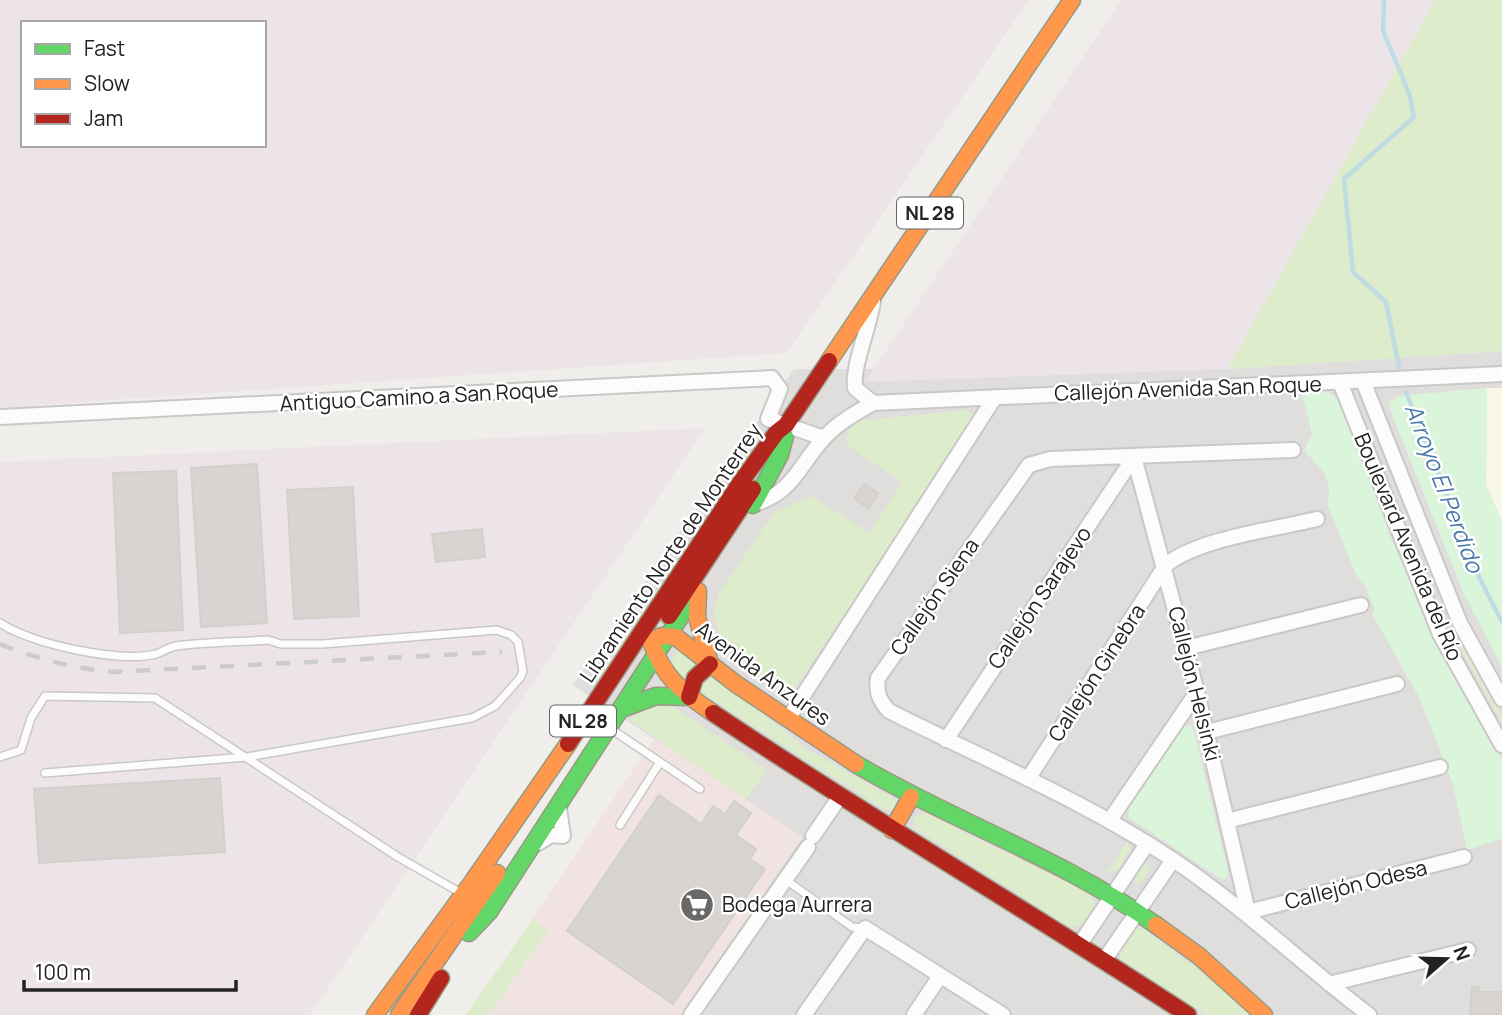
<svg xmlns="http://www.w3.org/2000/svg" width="1502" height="1015" viewBox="0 0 1502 1015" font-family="Manrope,sans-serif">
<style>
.residential{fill:#dfdedc}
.commercial{fill:#f1e3e1}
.industrial{fill:#ede4e9;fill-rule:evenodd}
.education{fill:#f8f7e8}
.religious{fill:#dededc}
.grass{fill:#ddeccb}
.park{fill:#daf5da}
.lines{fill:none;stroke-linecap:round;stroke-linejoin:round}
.stream{stroke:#bfdbe3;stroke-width:4.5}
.building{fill:#d7d4d2;stroke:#d3d0cc;stroke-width:2}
.lane-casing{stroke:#c9c8c7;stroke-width:10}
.street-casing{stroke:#c9c8c7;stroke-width:18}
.fast-casing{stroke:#999a82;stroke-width:19}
.slow-casing{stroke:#999a82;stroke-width:19}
.jam-casing{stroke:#999a82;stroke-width:19}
.lane{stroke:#fdfcfc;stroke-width:7}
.street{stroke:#fdfcfc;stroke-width:14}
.fast{stroke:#63d668;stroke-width:16}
.slow{stroke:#ff974d;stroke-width:16}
.jam{stroke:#b3261e;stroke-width:16}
.rail{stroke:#ccc;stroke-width:4.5;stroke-dasharray:14 14;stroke-linecap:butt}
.labels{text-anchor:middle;stroke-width:5;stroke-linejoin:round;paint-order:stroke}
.shield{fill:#fff;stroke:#646464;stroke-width:2}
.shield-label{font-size:19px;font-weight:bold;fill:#222}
.street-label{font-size:21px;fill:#222;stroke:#fff}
.poi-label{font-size:21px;fill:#222;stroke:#fff;text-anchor:start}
.water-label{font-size:23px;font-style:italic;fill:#4a7aab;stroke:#fff}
</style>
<rect width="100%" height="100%" fill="#f0eeeb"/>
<path class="residential" d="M 1502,351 L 1502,1015 L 680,1015 L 802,837 L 573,685 L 794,369 L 1227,369 Z"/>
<path class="commercial" d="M 655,738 L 802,837 L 680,1015 L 467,1015 Z"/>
<path class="industrial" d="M 0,0 L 1029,0 L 787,353 L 0,408 ZM 23,23 L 264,23 L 264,145 L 23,145 Z
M 1121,0 L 1435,0 L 1227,369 L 865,382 Z
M 705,428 L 310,1015 L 0,1015 L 0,462 Z"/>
<path class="education" d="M 1487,388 L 1502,388 L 1502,521 L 1486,485 Z"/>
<path class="religious" d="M 1502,857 L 1502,1015 L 1470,1015 L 1478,901 L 1473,865 Z"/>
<path class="grass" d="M 1435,0 L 1502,0 L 1502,351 L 1227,369 Z
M 968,410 L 976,419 L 787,700 C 759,674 696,636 720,592 L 774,512 L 811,496 L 869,533 L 902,482 L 848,446 L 846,439 L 853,421 Z
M 1460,639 L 1502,715 L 1502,724 L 1461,649 Z
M 678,649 L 703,665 L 688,685 L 670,665 Z
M 704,675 L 718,676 L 806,749 L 890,796 L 896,800 L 894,810 L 884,809 L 710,698 L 699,689 Z
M 656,705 L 675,708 L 767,770 L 746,799 L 631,721 L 631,718 Z
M 924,812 L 1089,893 L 1095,904 L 1082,925 L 1070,927 L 915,828 L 913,819 Z
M 1128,840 L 1130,849 L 1119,869 L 1101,874 L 1110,869 Z
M 1144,861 L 1150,869 L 1142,882 L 1136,883 L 1132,878 Z
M 533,919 L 548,931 L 488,1015 L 466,1015 Z
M 1133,928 L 1144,929 L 1212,980 L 1251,1015 L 1207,1015 L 1122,960 L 1118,951 Z"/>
<path class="park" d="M 1487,388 L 1486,485 L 1502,521 L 1502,667 L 1464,594 L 1390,410 L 1390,402 L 1398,396 Z
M 1329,392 L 1341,402 L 1391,538 L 1429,625 L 1452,673 L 1502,759 L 1502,839 L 1467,850 L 1453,785 L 1420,699 L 1372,614 L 1375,610 L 1364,583 L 1357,577 L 1328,505 L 1329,487 L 1324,472 L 1304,450 L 1312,434 L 1302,394 Z
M 1185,726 L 1191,726 L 1194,732 L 1227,866 L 1228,876 L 1223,880 L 1128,817 L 1130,804 Z"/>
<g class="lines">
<path class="stream" d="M 1384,0 L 1383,31 L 1409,93 L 1414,117 L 1344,179 L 1353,272 L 1386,302 L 1399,367
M 1406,392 L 1480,579 L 1502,622"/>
</g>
<path class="building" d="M 257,464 L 267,623 L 201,627 L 191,468 Z
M 176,471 L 183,630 L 120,633 L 113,473 Z
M 865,484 L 878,494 L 868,508 L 854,498 Z
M 353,487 L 359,616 L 294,619 L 287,490 Z
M 482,529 L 485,557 L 436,562 L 432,534 Z
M 220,778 L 225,852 L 39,863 L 34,789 Z
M 659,795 L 701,824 L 713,806 L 725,814 L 734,801 L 751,813 L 736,835 L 756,849 L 750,859 L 765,869 L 673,1004 L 567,931 Z
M 1472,987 L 1478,987 L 1479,992 L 1502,992 L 1502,1015 L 1470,1015 Z"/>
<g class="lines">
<g class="lane-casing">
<path id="lane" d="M 0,623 C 31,644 119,663 156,654 C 163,652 169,647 176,646 C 206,642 237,642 268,640 L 281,644 L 322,644 L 497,630 L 511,635 L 518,642 L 523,671 L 520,678 L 495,706 L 472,718 L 247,757 L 45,773
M 611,729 L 700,789
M 0,757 L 21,750 L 31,718 L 45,696 L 155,698 L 398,857 L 461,893
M 620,825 L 660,762
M 786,880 L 852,927 L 864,928"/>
</g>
<g class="street-casing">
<path id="street" d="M 1363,381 L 1460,623 L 1502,699
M 1340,382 L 1440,634 L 1502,745
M 873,403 L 855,388 C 852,366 870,326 873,301
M 0,417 L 772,378 L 780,389 L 768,419 L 824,438
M 1293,450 L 1050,459 L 1029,465 L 878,678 C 876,693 879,700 889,711 C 984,759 1083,800 1172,859 C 1242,906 1302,964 1369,1015
M 1134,457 L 1197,692 L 1248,912 L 1464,857
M 752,505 C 795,492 797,467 825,437 C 839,422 856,413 873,403 L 1502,374
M 1186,648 L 1361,605
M 788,719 L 995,397
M 1207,732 L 1397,684
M 946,740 L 1134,457
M 1028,779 L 1165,566 C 1195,539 1276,529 1317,519
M 1110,820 L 1197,692
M 1227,821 L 1440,767
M 813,836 L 839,798
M 538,843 L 551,835 L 563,836 L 559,808
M 1080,944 L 1147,844
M 1105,959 L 1173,860
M 1329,984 L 1468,950
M 691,1015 L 808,847
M 804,1015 L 865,928 L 1003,1015
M 914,1015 L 940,976"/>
</g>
<g class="fast-casing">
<path id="fast" d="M 753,505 L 780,455 L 785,436
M 624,708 L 656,696 L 689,697
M 856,764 C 954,822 1064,859 1156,925
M 469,933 L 489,912 L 686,608"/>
</g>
<g class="slow-casing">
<path id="slow" d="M 829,361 L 1072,0
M 698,591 L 697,617 L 710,664
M 713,713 C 683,693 662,676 651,641 L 662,636 L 676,637 L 736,684 L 856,764
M 892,830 L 911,797
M 1156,925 L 1199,956 L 1264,1015
M 375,1015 L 473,881 L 568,744
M 399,1015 L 497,873"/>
</g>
<g class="jam-casing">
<path id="jam" d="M 669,616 L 753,489
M 689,697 L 695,678 L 710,664
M 713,713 C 869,818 1031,912 1188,1015
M 568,744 L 738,486 L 777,432 L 786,425 L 829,361
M 418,1015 L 441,978"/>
</g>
<use href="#lane" class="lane"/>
<use href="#street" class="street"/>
<use href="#fast" class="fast"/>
<use href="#slow" class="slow"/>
<use href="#jam" class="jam"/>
<path class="rail" d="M 0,644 C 37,659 73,668 113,672 L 502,652"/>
</g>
<defs>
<g id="supermarket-disc" transform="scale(1.75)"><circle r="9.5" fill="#6a6968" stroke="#fff"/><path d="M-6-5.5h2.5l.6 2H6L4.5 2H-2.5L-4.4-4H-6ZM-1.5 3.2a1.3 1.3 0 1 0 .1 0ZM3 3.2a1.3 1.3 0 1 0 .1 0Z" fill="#fff"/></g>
</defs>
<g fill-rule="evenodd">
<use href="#supermarket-disc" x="697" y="905"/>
</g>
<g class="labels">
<g class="shield">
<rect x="897" y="197.5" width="66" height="31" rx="5"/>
<rect x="550" y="705.5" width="66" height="31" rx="5"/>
</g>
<g class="shield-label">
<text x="930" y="220">NL 28</text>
<text x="583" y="728">NL 28</text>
</g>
<g class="street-label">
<text transform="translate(1188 389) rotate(-2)" y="7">Callejón Avenida San Roque</text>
<text transform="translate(419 397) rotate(-3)" y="7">Antiguo Camino a San Roque</text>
<text transform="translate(1408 547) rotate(67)" y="7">Boulevard Avenida del Río</text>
<text transform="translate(671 553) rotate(-56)" y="7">Libramiento Norte de Monterrey</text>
<text transform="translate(935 597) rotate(-55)" y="7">Callejón Siena</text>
<text transform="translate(1040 598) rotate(-56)" y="7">Callejón Sarajevo</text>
<text transform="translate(1097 673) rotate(-57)" y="7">Callejón Ginebra</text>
<text transform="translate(763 674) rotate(36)" y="7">Avenida Anzures</text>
<text transform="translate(1194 684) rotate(76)" y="7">Callejón Helsinki</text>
<text transform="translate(1356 885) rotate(-14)" y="7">Callejón Odesa</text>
</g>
<g class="poi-label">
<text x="722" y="912">Bodega Aurrera</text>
</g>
<g class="water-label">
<text transform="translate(1444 488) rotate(69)" y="8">Arroyo El Perdido</text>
</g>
</g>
<rect x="21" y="21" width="245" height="126" fill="#ffffff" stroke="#a7a7a7" stroke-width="2"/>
<rect x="35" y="44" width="35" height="10" fill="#63d668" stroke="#a7a7a7" stroke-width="2"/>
<text x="84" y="56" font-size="21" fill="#222222">Fast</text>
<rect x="35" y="79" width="35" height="10" fill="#ff974d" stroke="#a7a7a7" stroke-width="2"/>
<text x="84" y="91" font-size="21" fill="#222222">Slow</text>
<rect x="35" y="114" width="35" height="10" fill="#b3261e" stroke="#a7a7a7" stroke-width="2"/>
<text x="84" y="126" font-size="21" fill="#222222">Jam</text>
<g transform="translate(1446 959) rotate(70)" stroke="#ffffff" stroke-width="5" paint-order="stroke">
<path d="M0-5L12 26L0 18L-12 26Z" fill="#222222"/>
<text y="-10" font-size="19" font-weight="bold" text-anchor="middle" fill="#222222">N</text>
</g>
<path d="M24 980v10h212v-10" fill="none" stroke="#222222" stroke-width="3.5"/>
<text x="35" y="980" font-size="21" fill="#222222" stroke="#ffffff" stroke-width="5" paint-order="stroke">100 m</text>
</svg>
